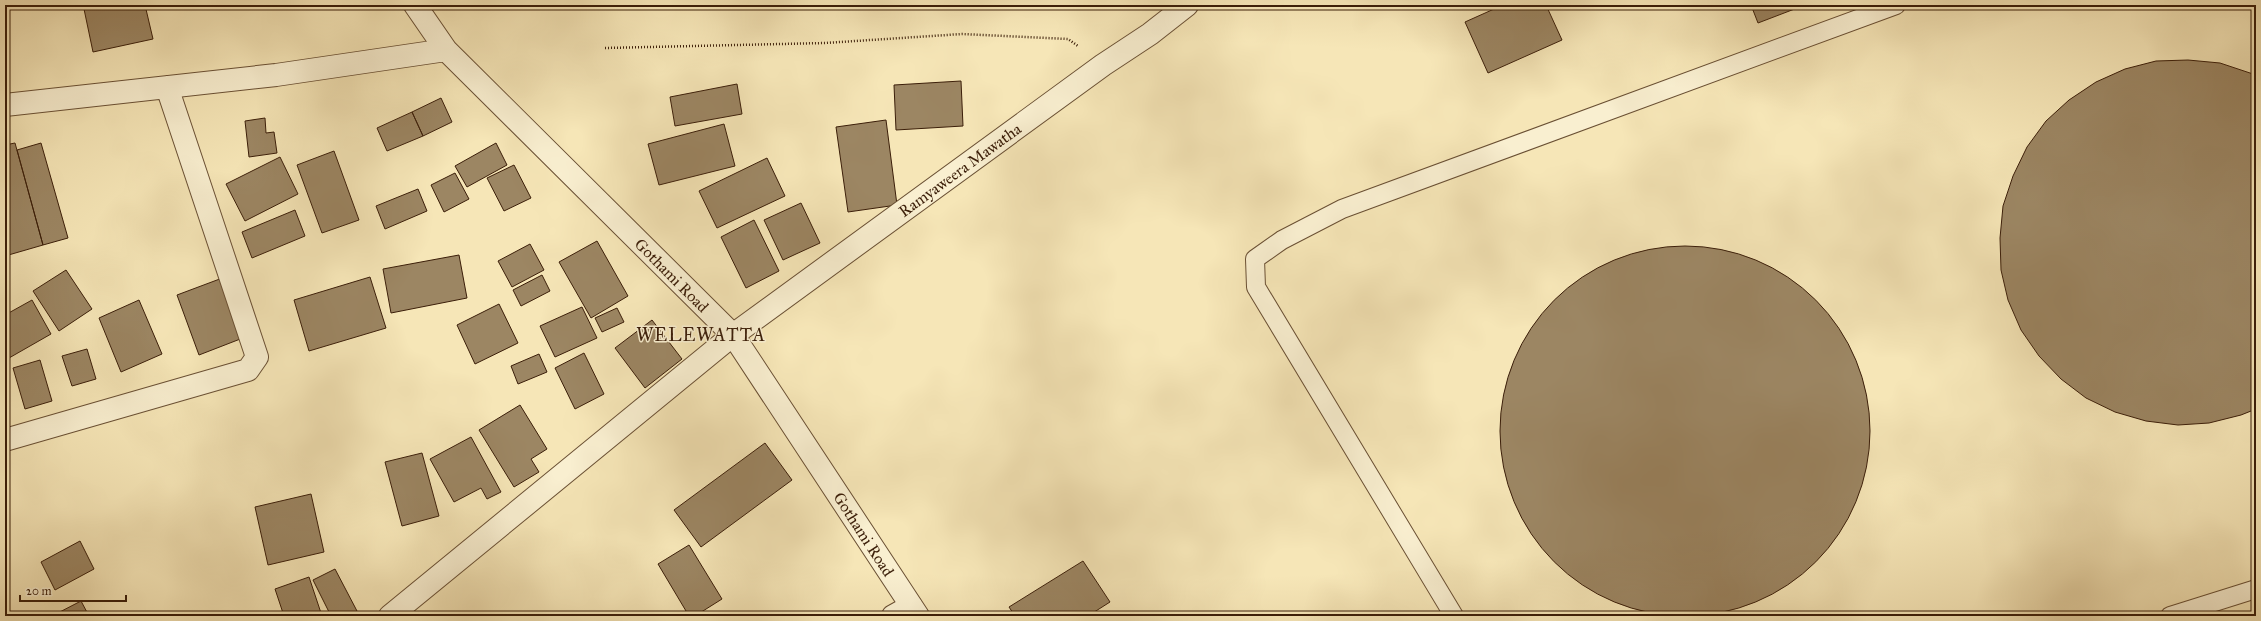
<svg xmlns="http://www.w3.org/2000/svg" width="2261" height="621" viewBox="0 0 2261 621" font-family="'IM FELL Great Primer',serif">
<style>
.building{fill:#9c8663;stroke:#3b1e09}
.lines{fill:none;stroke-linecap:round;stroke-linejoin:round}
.service-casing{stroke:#6a5034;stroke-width:20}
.minor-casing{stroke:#6a5034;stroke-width:24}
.tertiary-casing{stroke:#6a5034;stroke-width:24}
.path{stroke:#3b1e09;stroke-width:2.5;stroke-dasharray:1 2;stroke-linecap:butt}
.service{stroke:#f9efd0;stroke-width:18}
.minor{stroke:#f9efd0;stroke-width:22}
.tertiary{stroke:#f9efd0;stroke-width:22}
.labels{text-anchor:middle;stroke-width:3;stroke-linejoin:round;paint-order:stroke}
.street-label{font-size:16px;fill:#3b1e09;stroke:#f9efd0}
.quarter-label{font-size:18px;letter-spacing:1px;fill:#3b1e09;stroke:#f9efd0}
</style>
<rect width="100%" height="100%" fill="#f6e6b7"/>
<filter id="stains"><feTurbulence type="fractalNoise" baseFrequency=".005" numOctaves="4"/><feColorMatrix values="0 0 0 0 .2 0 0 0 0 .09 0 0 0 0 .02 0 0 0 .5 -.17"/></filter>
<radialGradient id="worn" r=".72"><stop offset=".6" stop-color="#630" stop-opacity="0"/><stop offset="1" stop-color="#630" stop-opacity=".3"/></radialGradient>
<path class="building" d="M 100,5 L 145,5 L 153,39 L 93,52 L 84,9 Z
M 1503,5 L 1546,5 L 1562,40 L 1488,73 L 1465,22 Z
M 1751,5 L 1805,5 L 1758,23 Z
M 2188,60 L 2220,63 L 2256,75 L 2256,409 L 2241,415 L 2209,423 L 2178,425 L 2146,421 L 2115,412 L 2086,398 L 2061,379 L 2039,356 L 2021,330 L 2008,300 L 2001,270 L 2000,238 L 2003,206 L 2013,176 L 2027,147 L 2046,121 L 2069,100 L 2096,82 L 2125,69 L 2156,61 Z
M 961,81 L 963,126 L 896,130 L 894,85 Z
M 737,84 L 742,114 L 675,126 L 670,97 Z
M 441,98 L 452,122 L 423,136 L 412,112 Z
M 412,112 L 423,136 L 387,151 L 377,128 Z
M 265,118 L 266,133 L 274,132 L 277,153 L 249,157 L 245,121 Z
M 886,120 L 897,205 L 848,212 L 836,127 Z
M 724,124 L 735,166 L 659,185 L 648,144 Z
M 15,143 L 43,245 L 5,256 L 5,145 Z
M 41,143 L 68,238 L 43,245 L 17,150 Z
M 496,143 L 507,165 L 467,187 L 455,166 Z
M 334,151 L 359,220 L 322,233 L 297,165 Z
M 280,157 L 298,194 L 245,221 L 226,184 Z
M 767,158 L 785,196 L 717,228 L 699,191 Z
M 514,165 L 531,198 L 504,211 L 487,178 Z
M 455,173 L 469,199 L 444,212 L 431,185 Z
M 418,189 L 427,211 L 385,229 L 376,206 Z
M 801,203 L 820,243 L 783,260 L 764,220 Z
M 295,210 L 305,236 L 252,258 L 242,232 Z
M 754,220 L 779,271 L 746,288 L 721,237 Z
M 597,241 L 628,296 L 591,318 L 559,262 Z
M 530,244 L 544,270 L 512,287 L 498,261 Z
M1500 431a185 185 0 1 1 370 0a185 185 0 1 1-370 0Z
M 459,255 L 467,298 L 391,313 L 383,269 Z
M 66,270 L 92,309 L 59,331 L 33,291 Z
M 542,275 L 550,291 L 521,306 L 513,290 Z
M 225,277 L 248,336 L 199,355 L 177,295 Z
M 370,277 L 386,328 L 309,351 L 294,300 Z
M 32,300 L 51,334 L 9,358 L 5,350 L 5,315 Z
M 139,300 L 162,354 L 121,372 L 99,318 Z
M 499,304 L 518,343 L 475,364 L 457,325 Z
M 582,307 L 597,338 L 555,357 L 540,326 Z
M 617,308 L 624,322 L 602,332 L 595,318 Z
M 652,320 L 682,359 L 645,388 L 615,348 Z
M 87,349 L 96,379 L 72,386 L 62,356 Z
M 584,353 L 604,394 L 575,409 L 555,368 Z
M 539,354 L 547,372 L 518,384 L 511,366 Z
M 40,360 L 52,401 L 25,409 L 13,368 Z
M 520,405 L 547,449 L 531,459 L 539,472 L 514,487 L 479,430 Z
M 471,437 L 501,492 L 487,499 L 481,488 L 454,502 L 430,459 Z
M 765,443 L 792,480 L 701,547 L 674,510 Z
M 422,453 L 439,516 L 402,526 L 385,462 Z
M 311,494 L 324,552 L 268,565 L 255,507 Z
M 80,541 L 94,569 L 55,590 L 41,562 Z
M 689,545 L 722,599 L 695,616 L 689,616 L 658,564 Z
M 1083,561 L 1110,602 L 1088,616 L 1015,616 L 1009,607 Z
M 335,569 L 357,611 L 347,616 L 331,616 L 313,580 Z
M 309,577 L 322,616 L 284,616 L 275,589 Z
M 81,601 L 89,616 L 52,616 Z"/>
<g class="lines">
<g class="service-casing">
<path id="service" d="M 1454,616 L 1256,287 L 1255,259 L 1282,240 L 1342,209 L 1896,5
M 2170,616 L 2256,589"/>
</g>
<g class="minor-casing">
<path id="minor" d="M 5,105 L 276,75 L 446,50
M 5,440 L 248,370 L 257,357 L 167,87
M 390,616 L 733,335 L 446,50 L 415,5
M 893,616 L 911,606"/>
</g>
<g class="tertiary-casing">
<g id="tertiary">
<path id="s1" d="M 918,616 L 733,335 L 1103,65 L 1150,34 L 1187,5"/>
</g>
</g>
<path class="path" d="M 605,48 L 825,43 L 962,34 L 1068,39 L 1078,46"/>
<use href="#service" class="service"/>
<use href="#minor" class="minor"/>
<use href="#tertiary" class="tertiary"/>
</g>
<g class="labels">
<g class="street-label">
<text dy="6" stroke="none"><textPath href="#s1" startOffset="617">Ramyaweera Mawatha</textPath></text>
<text transform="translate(672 275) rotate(45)" y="6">Gothami Road</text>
<text transform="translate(864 534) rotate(57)" y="6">Gothami Road</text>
</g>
<g class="quarter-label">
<text x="701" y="341">WELEWATTA</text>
</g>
</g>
<rect width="2261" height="621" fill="none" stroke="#f6e6b7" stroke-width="20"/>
<rect x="6" y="6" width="2249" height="609" fill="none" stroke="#3b1e09" stroke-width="2"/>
<rect x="10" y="10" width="2241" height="601" fill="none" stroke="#3b1e09"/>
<path d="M20 595v6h106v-6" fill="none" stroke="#3b1e09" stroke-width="2"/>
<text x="26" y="595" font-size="12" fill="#3b1e09" stroke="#f9efd0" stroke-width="3" paint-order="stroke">20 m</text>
<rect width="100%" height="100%" filter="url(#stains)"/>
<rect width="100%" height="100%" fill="url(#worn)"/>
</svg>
